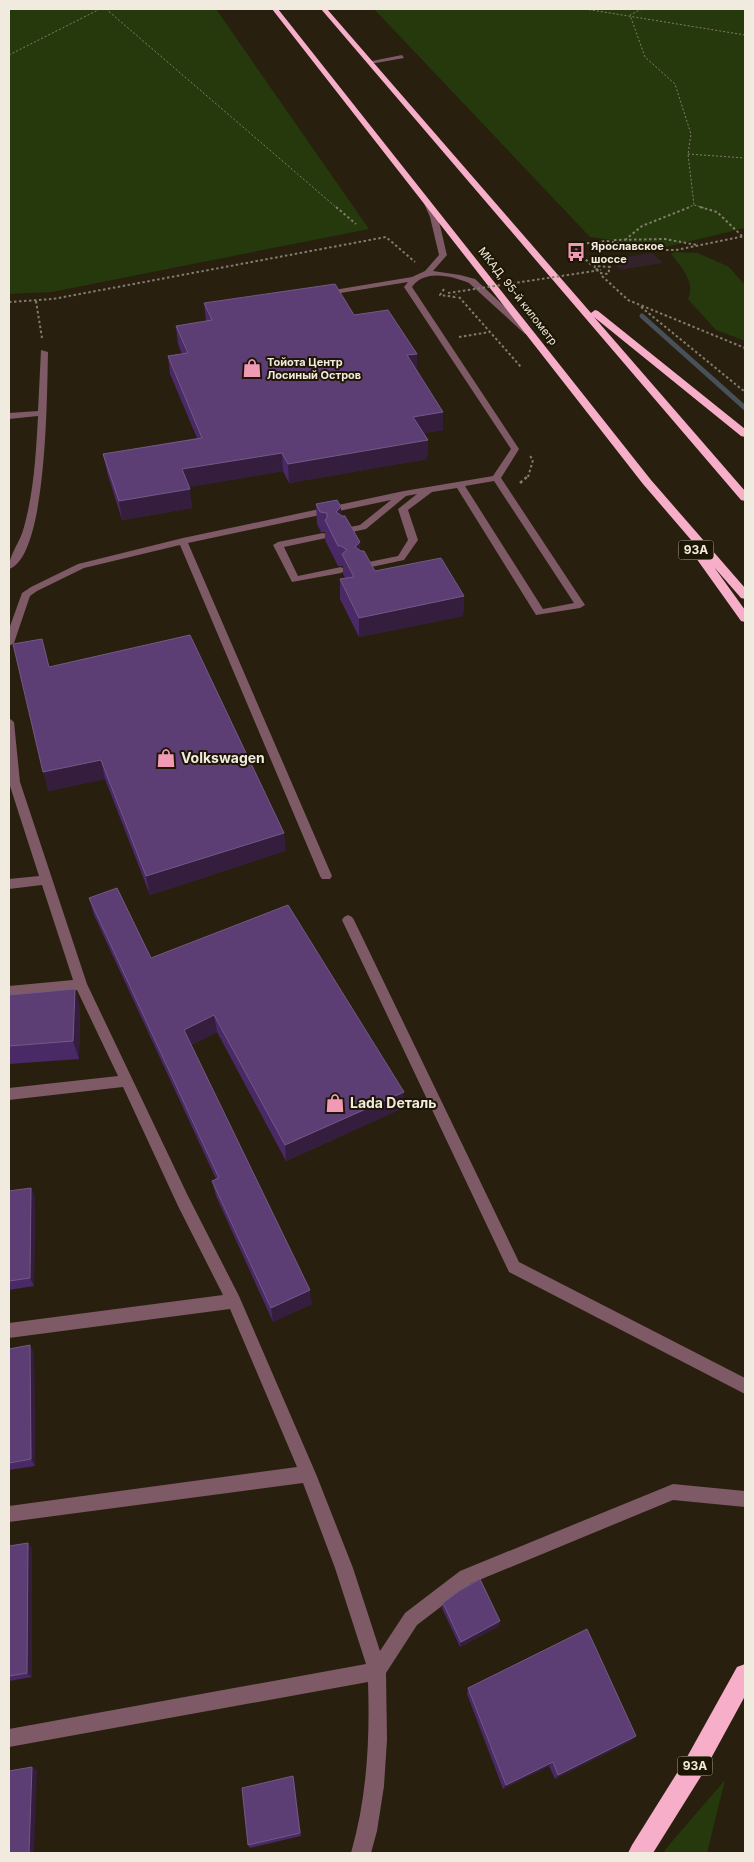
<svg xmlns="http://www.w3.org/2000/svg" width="754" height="1862" viewBox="0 0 754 1862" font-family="Inter,sans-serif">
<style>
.industrial{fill:#332229}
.green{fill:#25390c}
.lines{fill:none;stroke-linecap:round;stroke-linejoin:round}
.stream{stroke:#485059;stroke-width:5}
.path-far2{stroke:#837c6d;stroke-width:1;stroke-dasharray:2 2;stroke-linecap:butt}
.path-far1{stroke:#837c6d;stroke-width:2;stroke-dasharray:2.5 2.5;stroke-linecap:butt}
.path{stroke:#837c6d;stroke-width:2.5;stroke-dasharray:3 3;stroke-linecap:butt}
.minor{fill:#7e5966;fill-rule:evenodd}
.highway{fill:#f7aec8;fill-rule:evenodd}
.path-bridge{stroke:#837c6d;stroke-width:2;stroke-dasharray:2.5 2.5;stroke-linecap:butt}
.wall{fill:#4a2967}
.shaded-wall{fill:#351d3e}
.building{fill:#5c3e74;stroke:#735985}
.labels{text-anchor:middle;stroke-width:4;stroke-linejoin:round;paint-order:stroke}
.far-poi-label{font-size:11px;font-weight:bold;fill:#f0eadf;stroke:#1e1605;text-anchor:start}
.far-street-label{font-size:11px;fill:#f0eadf;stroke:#1e1605}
.shield{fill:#1e1605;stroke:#b1aa9e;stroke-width:1}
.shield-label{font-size:12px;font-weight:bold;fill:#f0eadf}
.poi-label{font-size:14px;font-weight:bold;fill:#f0eadf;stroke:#1e1605;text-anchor:start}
</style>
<rect width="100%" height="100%" fill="#281f0e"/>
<path class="industrial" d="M 652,253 L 663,263 L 620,270 L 610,259 Z"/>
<path class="green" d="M 9,9 L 216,9 L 369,229 L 52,292 L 9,294 Z
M 374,9 L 745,9 L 745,228 L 662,248 L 590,237 Z
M 675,252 L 698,253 L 729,267 L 745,285 L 745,341 L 716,330 L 688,299 C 696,282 681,267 671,254 Z
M 725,1780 L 707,1853 L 663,1853 L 669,1845 Z"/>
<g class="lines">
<path class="stream" d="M 642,316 L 745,408"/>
<path class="path-far2" d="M 106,9 L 337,208
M 585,9 L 745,35
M 642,9 L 630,15 L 645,57 L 675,84 L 691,134 L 688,154 L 694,205
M 9,55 L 100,9
M 688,154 L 745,158
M 687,208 L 694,205 L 704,208"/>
<path class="path-far1" d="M 336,207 L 356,224
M 700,207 L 717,212 L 742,236
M 614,240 L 665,239 L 697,245
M 625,240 L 642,226 L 690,207
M 607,241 L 650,250 L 676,250 L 745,236
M 572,245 L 607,241
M 572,245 L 592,266
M 600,273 L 608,274 L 610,267 L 595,266 L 594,269 L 601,270
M 602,276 L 628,300 L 745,348
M 444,289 L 440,295 L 455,297 L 456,294
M 459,297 L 521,367
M 36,301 L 42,338
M 9,302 L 53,299 L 386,237 L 415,262
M 641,307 L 745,392
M 459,337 L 490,332
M 528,477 L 533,460 L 530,456"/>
<path class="path" d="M 520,483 L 528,476"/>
<path class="minor" d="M 402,55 L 404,58 L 370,64 L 367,62 Z
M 425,197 C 438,205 443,240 447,255 L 433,271 L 460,275 L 475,279 L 532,332 L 525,334 L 469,283 C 451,276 425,269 412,287 L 519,449 L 501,478 L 585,605 L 580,608 L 536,615 L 457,488 L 432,492 L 408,510 L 418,540 L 404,560 L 362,569 L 357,566 L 359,564 L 398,556 L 408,540 L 398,509 L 417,494 L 406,496 L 366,529 L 343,534 L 338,531 L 340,529 L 360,525 L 391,500 L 188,543 L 332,876 L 330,879 L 322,879 L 320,876 L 180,545 L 84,568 L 37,591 L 30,596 L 14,643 L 9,646 L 9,629 L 22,593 L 31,587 L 78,564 L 183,538 L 404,491 L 493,476 L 511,449 L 404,287 L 408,282 L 322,296 L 318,294 L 322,292 L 412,277 L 425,271 L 439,255 L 430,217 L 422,199 ZM 494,481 L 574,603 L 543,609 L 465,486 Z
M 41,350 L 48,352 C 47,388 48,557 9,569 C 8,556 21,541 24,527 C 34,491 36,453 38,416 L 9,419 L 9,413 L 38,411 Z
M 323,533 L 326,534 L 326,538 L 284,547 L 298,576 L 341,567 L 346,570 L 341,573 L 292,582 L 273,545 L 278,542 Z
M 9,718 L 14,722 L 20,782 L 87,984 L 188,1196 L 239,1296 L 316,1474 L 353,1568 L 380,1651 L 405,1613 L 460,1571 L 673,1484 L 745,1491 L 745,1507 L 673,1500 L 472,1583 L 417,1625 L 386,1673 L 387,1740 L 384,1786 L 377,1831 L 371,1853 L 351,1853 C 367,1797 370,1740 368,1682 L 9,1747 L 9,1729 L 366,1664 L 335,1568 L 303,1483 L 9,1522 L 9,1506 L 297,1467 L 230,1309 L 9,1338 L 9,1323 L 223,1295 L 178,1206 L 123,1087 L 9,1100 L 9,1088 L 118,1076 L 77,990 L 9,996 L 9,986 L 73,980 L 42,885 L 9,889 L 9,879 L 39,876 L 9,783 Z
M 348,915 L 352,917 L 354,920 L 519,1262 L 745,1378 L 745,1394 L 509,1272 L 342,920 L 344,917 Z"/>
<path class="highway" d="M 272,9 L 278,9 L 651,480 L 745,588 L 745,599 L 741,598 L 714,567 L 745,610 L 745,622 L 741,621 L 696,558 L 698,556 L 704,555 L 643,484 Z
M 321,9 L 327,9 L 591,313 L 595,310 L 598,311 L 745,429 L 745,437 L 741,436 L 594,317 L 745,491 L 745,501 L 741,500 Z
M 745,1664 L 745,1696 L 703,1773 L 653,1853 L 628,1853 L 632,1845 L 687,1757 L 737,1667 Z"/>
<path class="path-bridge" d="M 448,293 L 601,270"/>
</g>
<path class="wall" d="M 204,303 L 354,315 L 417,371 L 443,430 L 424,433 L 428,440 L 427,459 L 289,483 L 283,471 L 189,487 L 192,508 L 122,520 L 107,472 L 103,454 L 197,438 L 170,374 L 168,356 L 182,354 L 178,344 L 176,326 L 206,321 Z
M 316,504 L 341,507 L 341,515 L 360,542 L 360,550 L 375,571 L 464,596 L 463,616 L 359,637 L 340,599 L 340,579 L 345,578 L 343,574 L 343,566 L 338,566 L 325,540 L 325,532 L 321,532 L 317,524 Z
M 49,667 L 284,833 L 285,851 L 150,895 L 105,779 L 48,791 Z
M 89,898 L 151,958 L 403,1108 L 286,1161 L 217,1032 L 191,1045 L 312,1304 L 273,1322 L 216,1196 L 212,1181 L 216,1179 L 94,915 Z
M 9,995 L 80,1007 L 79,1059 L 9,1064 Z
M 31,1188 L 35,1197 L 34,1286 L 9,1290 L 9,1191 Z
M 9,1349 L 34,1353 L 35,1466 L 9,1470 Z
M 28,1543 L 32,1549 L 32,1677 L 9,1681 L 9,1546 Z
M 443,1603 L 499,1626 L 460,1647 L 442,1608 Z
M 468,1688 L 636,1736 L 631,1741 L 555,1779 L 549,1766 L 503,1789 L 467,1694 Z
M 294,1779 L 301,1836 L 250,1848 L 248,1845 Z"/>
<path class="shaded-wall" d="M 417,354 L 417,372 L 407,355 Z
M 443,412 L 443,430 L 413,435 L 413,417 Z
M 428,440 L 427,459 L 289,483 L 288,464 Z
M 282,453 L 283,471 L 185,488 L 182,469 Z
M 190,489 L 192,508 L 122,520 L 119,501 Z
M 341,507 L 341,527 L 336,512 Z
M 360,542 L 360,562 L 355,547 Z
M 464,596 L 463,616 L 359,637 L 359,618 Z
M 101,760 L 105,779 L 48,791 L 43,772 Z
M 284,833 L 285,851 L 150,895 L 146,876 Z
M 75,989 L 80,1007 L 79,1059 L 73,1041 Z
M 214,1015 L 217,1032 L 187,1047 L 184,1030 Z
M 404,1092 L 403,1108 L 286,1161 L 285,1145 Z
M 31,1188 L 35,1197 L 34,1286 L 30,1278 Z
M 310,1290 L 312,1304 L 273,1322 L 271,1308 Z
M 30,1345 L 34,1353 L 35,1466 L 31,1459 Z
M 28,1543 L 32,1549 L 32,1677 L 27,1673 Z
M 500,1621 L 499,1626 L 460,1647 L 461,1642 Z
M 636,1736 L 631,1741 L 555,1779 L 558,1775 Z
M 553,1762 L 549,1766 L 503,1789 L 506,1785 Z
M 32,1767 L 37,1770 L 34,1853 L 29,1853 Z
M 293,1776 L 294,1779 L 301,1836 L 300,1833 Z"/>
<path class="building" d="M 335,284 L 354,315 L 388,310 L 417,354 L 407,355 L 443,412 L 413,417 L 428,440 L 288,464 L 282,453 L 182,469 L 190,489 L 119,501 L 103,454 L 202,438 L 168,356 L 188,353 L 176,326 L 212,320 L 204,303 Z
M 337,500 L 341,507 L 336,512 L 342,516 L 345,516 L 360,542 L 355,547 L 361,551 L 364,551 L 375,571 L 441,558 L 464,596 L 359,618 L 340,579 L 354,577 L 342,554 L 347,550 L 341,546 L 338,546 L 325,520 L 327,518 L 327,513 L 320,512 L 316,504 Z
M 190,635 L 284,833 L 146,876 L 101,760 L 43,772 L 13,644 L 42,639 L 49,667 Z
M 117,888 L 151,958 L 288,905 L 404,1092 L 285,1145 L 214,1015 L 184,1030 L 310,1290 L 271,1308 L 212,1181 L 219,1178 L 89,898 Z
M 75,989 L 73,1041 L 9,1046 L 9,995 Z
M 31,1188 L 30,1278 L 9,1281 L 9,1191 Z
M 30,1345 L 31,1459 L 9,1463 L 9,1349 Z
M 28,1543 L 27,1673 L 9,1676 L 9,1546 Z
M 480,1579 L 500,1621 L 461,1642 L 443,1603 L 459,1591 Z
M 587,1629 L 636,1736 L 558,1775 L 553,1762 L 506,1785 L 468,1688 Z
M 32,1767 L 29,1853 L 9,1853 L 9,1771 Z
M 293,1776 L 300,1833 L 248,1845 L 242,1788 Z"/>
<defs>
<g id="bus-bare" transform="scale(1.5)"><path d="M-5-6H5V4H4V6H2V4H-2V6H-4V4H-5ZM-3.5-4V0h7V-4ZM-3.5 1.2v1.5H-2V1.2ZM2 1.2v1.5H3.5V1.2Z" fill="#f09ab6" stroke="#1e1605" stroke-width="2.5" paint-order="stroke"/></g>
<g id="shop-bare" transform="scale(1.5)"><path d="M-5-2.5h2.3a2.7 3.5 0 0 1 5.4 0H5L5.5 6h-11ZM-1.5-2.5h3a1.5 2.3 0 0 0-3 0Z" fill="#f09ab6" stroke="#1e1605" stroke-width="2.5" paint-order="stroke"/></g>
</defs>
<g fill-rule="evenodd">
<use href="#bus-bare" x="576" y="252"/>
<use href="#shop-bare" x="252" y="368"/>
<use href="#shop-bare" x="166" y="758"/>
<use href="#shop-bare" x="335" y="1103"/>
</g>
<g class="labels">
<g class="far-poi-label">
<text x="591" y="250">Ярославское<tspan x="591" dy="13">шоссе</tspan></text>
<text x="267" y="366">Тойота Центр<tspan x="267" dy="13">Лосиный Остров</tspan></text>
</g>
<g class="far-street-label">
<text transform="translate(518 296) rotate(52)" y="4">МКАД, 95-й километр</text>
</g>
<g class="shield">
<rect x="678.5" y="540.5" width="35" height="19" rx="4"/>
<rect x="677.5" y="1756.5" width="35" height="19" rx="4"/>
</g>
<g class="shield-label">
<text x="696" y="554">93A</text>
<text x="695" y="1770">93A</text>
</g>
<g class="poi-label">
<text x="181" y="763">Volkswagen</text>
<text x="350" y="1108">Lada Dеталь</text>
</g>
</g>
<rect width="754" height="1862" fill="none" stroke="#f0eadf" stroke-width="20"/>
</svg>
